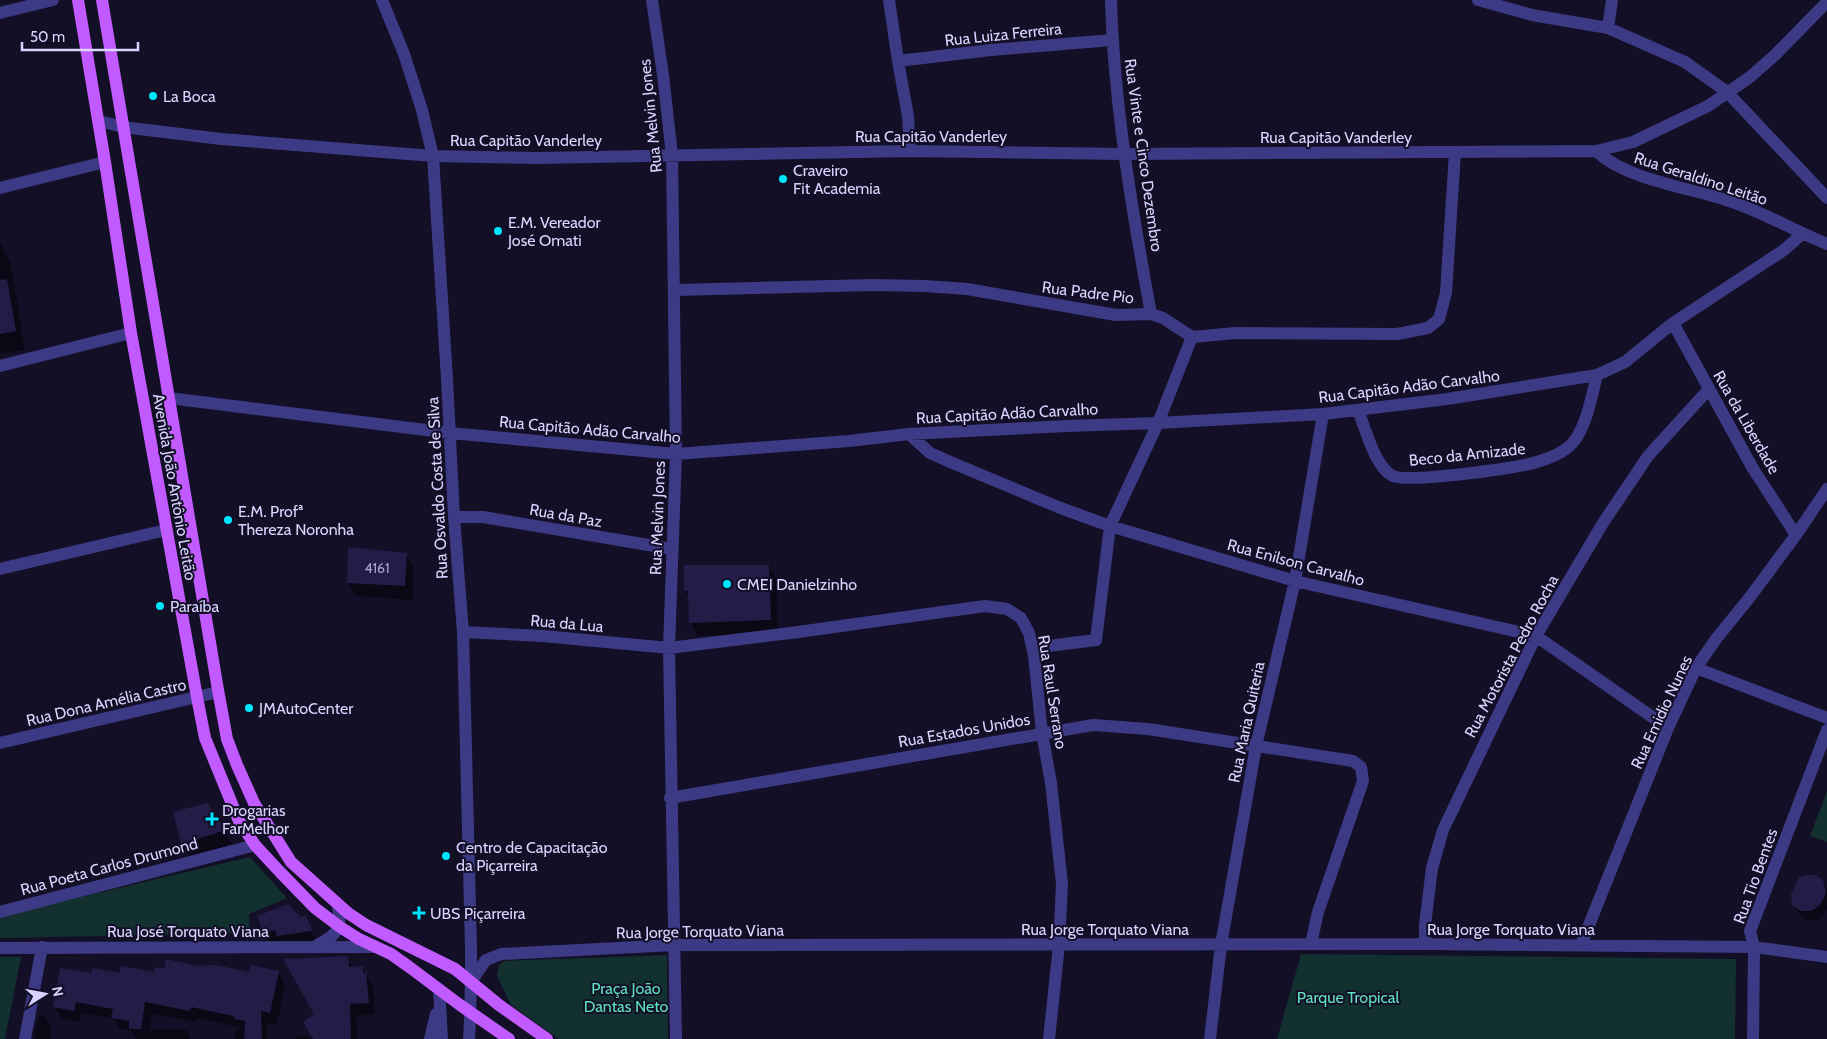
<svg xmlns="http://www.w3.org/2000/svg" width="1827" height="1039" viewBox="0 0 1827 1039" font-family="Cabin,sans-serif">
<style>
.green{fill:#12302f}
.shadow{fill:#0007}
.building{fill:#241b47}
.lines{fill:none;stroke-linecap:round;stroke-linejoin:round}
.minor{stroke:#3d3a85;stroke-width:12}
.major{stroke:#c25bff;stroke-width:12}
.poi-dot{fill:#00e5ff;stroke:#130f26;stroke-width:2}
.labels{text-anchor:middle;stroke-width:4;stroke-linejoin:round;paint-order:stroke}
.number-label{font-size:14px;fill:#aca6d1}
.street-label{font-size:16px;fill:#d9d4ff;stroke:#130f26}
.poi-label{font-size:16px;fill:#d9d4ff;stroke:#130f26;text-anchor:start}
.park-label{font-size:16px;fill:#5fe0c0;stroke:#130f26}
</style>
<rect width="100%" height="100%" fill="#130f26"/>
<path class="green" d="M 1827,791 L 1827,842 L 1810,836 Z
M 250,857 L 287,898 L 249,914 L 250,933 L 0,938 L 0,916 Z
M 1301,954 L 1736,959 L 1735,1039 L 1277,1039 Z
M 667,955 L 668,1039 L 559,1039 L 511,1005 L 497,976 L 499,965 L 504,961 Z
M 0,957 L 21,957 L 5,1039 L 0,1039 Z"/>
<path class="shadow" d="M 0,243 L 10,261 L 25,350 L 0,354 Z
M 406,554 L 414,568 L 413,600 L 356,596 L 348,583 Z
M 769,566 L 777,580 L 778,634 L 698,636 L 690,622 L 689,597 L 685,591 Z
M 206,804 L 232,844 L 190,857 L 182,844 Z
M 1822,881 L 1827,890 L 1827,909 L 1825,914 L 1817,920 L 1807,920 L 1799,914 L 1793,905 Z
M 258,917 L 300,918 L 305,917 L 318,945 L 272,946 L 264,933 Z
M 347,957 L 353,968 L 362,967 L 373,986 L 375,1014 L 356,1016 L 357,1039 L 297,1039 L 297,1036 L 314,1038 L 316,1015 Z
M 194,966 L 250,973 L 278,972 L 285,984 L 277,1025 L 267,1023 L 267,1039 L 235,1039 L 235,1030 L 244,1028 L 197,1018 L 196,1022 L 152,1014 L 149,1030 L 186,1030 L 191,1039 L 136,1039 L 131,1031 L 120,1029 L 114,1019 L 82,1013 L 80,1022 L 61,1018 L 54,1006 L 92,975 L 155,973 Z
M 39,1015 L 44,1015 L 51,1027 L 50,1039 L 34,1039 Z"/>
<path class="building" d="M 7,279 L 16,331 L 0,334 L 0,280 Z
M 348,547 L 407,553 L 405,586 L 347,583 Z
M 684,565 L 769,565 L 771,620 L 689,623 L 688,591 L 684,591 Z
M 207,803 L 226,830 L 181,844 L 173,812 Z
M 1808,875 L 1816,875 L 1823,880 L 1826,893 L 1820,905 L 1811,911 L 1801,911 L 1792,905 L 1791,894 L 1799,877 Z
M 288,904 L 301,917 L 306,915 L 312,931 L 277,936 L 275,930 L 263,933 L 257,916 Z
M 348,956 L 349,967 L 363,966 L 363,973 L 366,972 L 369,1003 L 350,1004 L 351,1039 L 313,1039 L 303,1022 L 314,1014 L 283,959 Z
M 166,959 L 194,965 L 195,966 L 216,965 L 249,972 L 250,965 L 279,971 L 270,1013 L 261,1011 L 262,1039 L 244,1039 L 245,1021 L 234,1019 L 234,1016 L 191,1007 L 190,1011 L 145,1002 L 141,1029 L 129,1029 L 129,1021 L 111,1018 L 113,1009 L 76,1002 L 74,1011 L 53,1007 L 60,968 L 91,973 L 92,968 L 120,973 L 121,966 L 154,972 L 155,967 L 164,969 Z"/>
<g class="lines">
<path class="minor" d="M 382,0 L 404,54 L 422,110 L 433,156 L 447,379 L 454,517 L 463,632 L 471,949 C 471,979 471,1009 469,1039
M 652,0 L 663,75 L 672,155 L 676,454 L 669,648 L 676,1039
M 889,0 L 898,61 L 908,116 L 910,151
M 1111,0 C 1114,105 1132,210 1151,314
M 1478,0 L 1532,15 L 1608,28 L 1685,62 L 1727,92 L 1827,198
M 0,13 L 53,0
M 1608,28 L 1612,0
M 898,61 L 991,50 L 1112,40
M 99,121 L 123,127 L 221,139 L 433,156 L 539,158 L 910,151 L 1125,154 L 1596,151 L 1633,142 L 1708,106 L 1750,77 L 1775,55 L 1827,2
M 1596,151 C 1628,181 1690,187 1732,202 C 1765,213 1795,231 1827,244
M 0,188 L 105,162
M 675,290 L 872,285 L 925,286 L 967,289 L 1116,315 L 1151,314 L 1163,318 L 1192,337 L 1235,333 L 1397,334 L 1428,328 L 1439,319 L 1442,308 L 1446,293 L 1455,152
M 1673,323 L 1752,467 L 1796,535
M 0,366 L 131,333
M 169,398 L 450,433 L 676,454 L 849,441 L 909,434 L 1067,426 L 1158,423 L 1323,414 L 1447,399 L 1597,375 L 1625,362 L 1673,323 L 1784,250 L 1802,234
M 1358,410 C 1365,427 1375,468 1393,476 C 1410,483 1520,468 1540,461 C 1553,457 1567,451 1575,440 C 1587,424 1592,394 1597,375
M 909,434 L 930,453 L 955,464 L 1058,507 L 1110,526 L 1295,581 L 1536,636 L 1668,728
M 454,517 L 483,517 L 672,549
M 0,569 L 166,530
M 463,632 L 543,636 L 669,648 L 798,632 L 985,606 L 1007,609 L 1021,618 L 1029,633 L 1034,656 L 1042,733 L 1051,783 L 1062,884 L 1059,945 L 1049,1039
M 1032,648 L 1096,640 L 1110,526 L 1158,423 L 1192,337
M 1696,668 L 1827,718
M 0,743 L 218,692
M 670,798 L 1093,725 L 1148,729 L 1353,761 L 1361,767 L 1363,781 L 1318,912 L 1311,944
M 0,912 L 255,845
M 1425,944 L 1425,925 L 1432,868 L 1443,830 L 1536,636 L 1603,523 L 1648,456 L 1709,389
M 1581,945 L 1668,728 L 1696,668 L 1716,639 L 1750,597 L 1796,535 L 1827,489
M 316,946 C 338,933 342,932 338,906
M 0,948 L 376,947
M 470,983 L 486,960 L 501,954 L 674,945 L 1425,944 L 1754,947 L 1827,957
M 439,989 L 442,1039
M 25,1039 L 42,947
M 430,1039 L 436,1014
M 1210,1039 L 1221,945 L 1256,746 L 1295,581 L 1323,414
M 1753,1039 L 1754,947 L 1750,931 L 1827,730"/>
<path class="major" d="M 78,0 L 105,162 L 131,333 L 197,697 L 205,738 L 239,821 L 255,845 L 280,872 L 315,908 L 340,927 L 359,939 L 391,954 L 408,966 L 460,1005 L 509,1039
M 102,0 L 218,690 L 227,739 L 237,765 L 254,803 L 291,862 L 348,913 L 366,925 L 455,969 L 499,1005 L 547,1039"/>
</g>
<g class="poi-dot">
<circle cx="153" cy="96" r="5"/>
<circle cx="783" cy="179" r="5"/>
<circle cx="498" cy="231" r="5"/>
<circle cx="228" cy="520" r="5"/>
<circle cx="727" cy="584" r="5"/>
<circle cx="160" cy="606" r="5"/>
<circle cx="249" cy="708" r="5"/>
<path d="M209.5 811.5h5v5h5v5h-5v5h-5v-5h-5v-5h5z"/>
<circle cx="446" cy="856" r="5"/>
<path d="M416.5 905.5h5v5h5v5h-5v5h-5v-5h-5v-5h5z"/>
</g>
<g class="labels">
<g class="number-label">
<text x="377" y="573">4161</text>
</g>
<g class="street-label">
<text transform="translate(1003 34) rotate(-6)" y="6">Rua Luiza Ferreira</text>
<text transform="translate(650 116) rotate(-96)" y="6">Rua Melvin Jones</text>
<text x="931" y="142">Rua Capitão Vanderley</text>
<text x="1336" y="143">Rua Capitão Vanderley</text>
<text x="526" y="146">Rua Capitão Vanderley</text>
<text transform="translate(1144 155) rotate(82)" y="6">Rua Vinte e Cinco Dezembro</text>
<text transform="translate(1701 178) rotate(18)" y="6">Rua Geraldino Leitão</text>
<text transform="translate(1088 292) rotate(7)" y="6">Rua Padre Pio</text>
<text transform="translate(1409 386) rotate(-7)" y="6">Rua Capitão Adão Carvalho</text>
<text transform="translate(1007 413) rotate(-3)" y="6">Rua Capitão Adão Carvalho</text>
<text transform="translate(1747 422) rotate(60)" y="6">Rua da Liberdade</text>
<text transform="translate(590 429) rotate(5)" y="6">Rua Capitão Adão Carvalho</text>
<text transform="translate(1467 454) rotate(-6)" y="6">Beco da Amizade</text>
<text transform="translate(175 487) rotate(80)" y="6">Avenida João Antônio Leitão</text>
<text transform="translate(437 488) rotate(-93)" y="6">Rua Osvaldo Costa de Silva</text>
<text transform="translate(566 515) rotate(10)" y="6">Rua da Paz</text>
<text transform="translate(657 518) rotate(-88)" y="6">Rua Melvin Jones</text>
<text transform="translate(1296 562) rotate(15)" y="6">Rua Enilson Carvalho</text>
<text transform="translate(567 623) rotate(5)" y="6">Rua da Lua</text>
<text transform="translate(1511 656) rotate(-62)" y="6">Rua Motorista Pedro Rocha</text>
<text transform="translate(1053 692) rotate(81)" y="6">Rua Raul Serrano</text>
<text transform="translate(106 702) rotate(-13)" y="6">Rua Dona Amélia Castro</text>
<text transform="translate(1661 712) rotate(-65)" y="6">Rua Emidio Nunes</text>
<text transform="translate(1246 722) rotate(-78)" y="6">Rua Maria Quiteria</text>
<text transform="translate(964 730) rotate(-10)" y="6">Rua Estados Unidos</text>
<text transform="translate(109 866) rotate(-15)" y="6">Rua Poeta Carlos Drumond</text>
<text transform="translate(1755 876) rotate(-70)" y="6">Rua Tio Bentes</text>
<text x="1105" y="935">Rua Jorge Torquato Viana</text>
<text x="1511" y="935">Rua Jorge Torquato Viana</text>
<text x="188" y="937">Rua José Torquato Viana</text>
<text transform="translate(700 931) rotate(-1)" y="6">Rua Jorge Torquato Viana</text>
</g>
<g class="poi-label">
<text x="163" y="102">La Boca</text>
<text x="793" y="176">Craveiro<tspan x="793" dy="18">Fit Academia</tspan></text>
<text x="508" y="228">E.M. Vereador<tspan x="508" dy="18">José Omati</tspan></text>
<text x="238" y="517">E.M. Profª<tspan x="238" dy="18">Thereza Noronha</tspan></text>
<text x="737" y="590">CMEI Danielzinho</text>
<text x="170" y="612">Paraíba</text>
<text x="259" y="714">JMAutoCenter</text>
<text x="222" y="816">Drogarias<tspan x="222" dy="18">FarMelhor</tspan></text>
<text x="456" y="853">Centro de Capacitação<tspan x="456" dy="18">da Piçarreira</tspan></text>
<text x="430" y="919">UBS Piçarreira</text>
</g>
<g class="park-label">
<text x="626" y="994">Praça João<tspan x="626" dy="18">Dantas Neto</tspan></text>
<text x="1348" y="1003">Parque Tropical</text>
</g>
</g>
<g transform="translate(45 994) rotate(79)" stroke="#130f26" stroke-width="4" paint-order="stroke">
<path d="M0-4L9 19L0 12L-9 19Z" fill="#d9d4ff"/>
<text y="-8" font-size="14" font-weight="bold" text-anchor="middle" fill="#d9d4ff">N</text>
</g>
<path d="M22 42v8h116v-8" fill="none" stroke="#d9d4ff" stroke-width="2.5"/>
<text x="30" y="42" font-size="15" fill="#d9d4ff" stroke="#130f26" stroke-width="4" paint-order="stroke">50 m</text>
</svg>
